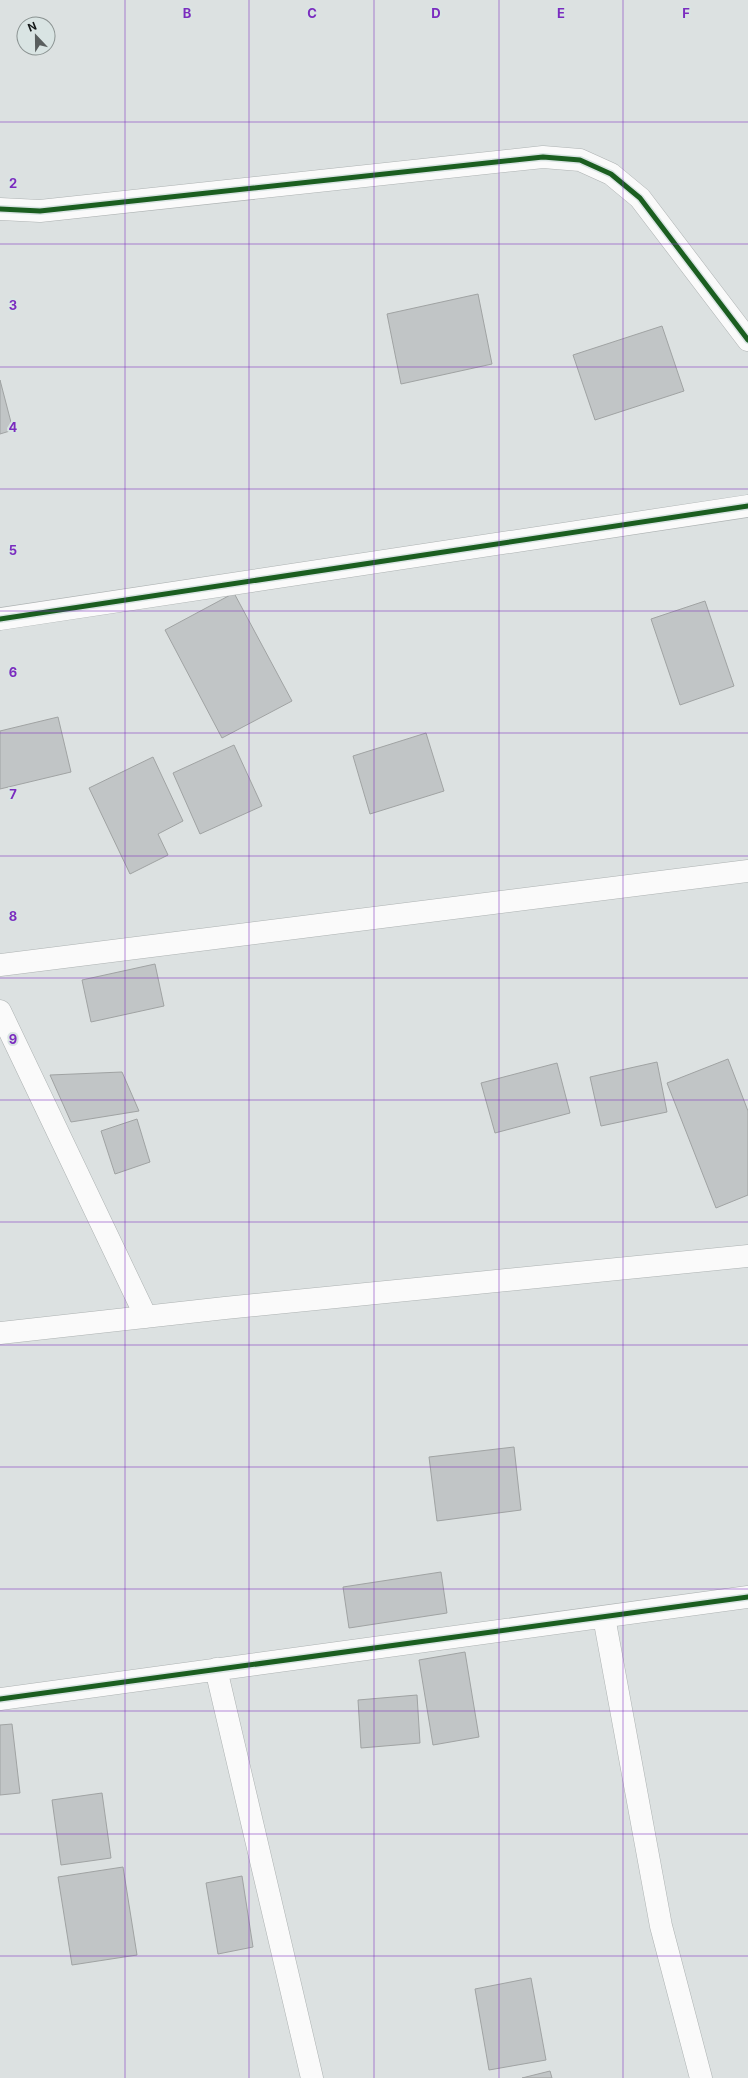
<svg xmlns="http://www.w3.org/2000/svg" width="748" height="2078" viewBox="0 0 748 2078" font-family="Inter,sans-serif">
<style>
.building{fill:#c1c5c6;stroke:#a0a3a3}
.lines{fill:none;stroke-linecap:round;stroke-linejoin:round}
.minor-casing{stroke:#adb2b2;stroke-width:23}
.minor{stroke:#fafafa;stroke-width:22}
.cycleway-casing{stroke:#d9e4e3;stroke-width:8}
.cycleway{stroke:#1b5e20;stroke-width:5}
.grid{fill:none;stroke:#7b2cbf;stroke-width:1;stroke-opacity:0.55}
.grid-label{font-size:13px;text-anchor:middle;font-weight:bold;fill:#7b2cbf;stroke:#d9e4e3;stroke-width:4;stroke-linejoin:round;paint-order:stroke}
</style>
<rect width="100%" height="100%" fill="#dce1e1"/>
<path class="building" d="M 478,294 L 492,364 L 401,384 L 387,314 Z
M 662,326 L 684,391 L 595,420 L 573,355 Z
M 0,380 L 13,430 L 0,434 Z
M 234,593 L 292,701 L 222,738 L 165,630 Z
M 705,601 L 734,686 L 680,705 L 651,619 Z
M 58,717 L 71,772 L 0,789 L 0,731 Z
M 426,733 L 444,791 L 370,814 L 353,756 Z
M 234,745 L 262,806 L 200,834 L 173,773 Z
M 153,757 L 183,821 L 158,834 L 168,855 L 130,874 L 89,788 Z
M 155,964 L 164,1006 L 91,1022 L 82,980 Z
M 728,1059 L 748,1111 L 748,1195 L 716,1208 L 667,1083 Z
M 657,1062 L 667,1112 L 601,1126 L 590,1077 Z
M 557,1063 L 570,1113 L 495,1133 L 481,1083 Z
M 122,1072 L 139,1111 L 71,1122 L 50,1075 Z
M 137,1119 L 150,1162 L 115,1174 L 101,1131 Z
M 514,1447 L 521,1510 L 437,1521 L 429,1457 Z
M 441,1572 L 447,1613 L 349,1628 L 343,1587 Z
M 465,1652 L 479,1737 L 433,1745 L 419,1660 Z
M 417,1695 L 420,1743 L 361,1748 L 358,1700 Z
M 12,1724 L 20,1793 L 0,1795 L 0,1725 Z
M 102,1793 L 111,1858 L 61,1865 L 52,1800 Z
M 123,1867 L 137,1955 L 72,1965 L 58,1877 Z
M 242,1876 L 253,1947 L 218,1954 L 206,1883 Z
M 531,1978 L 546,2060 L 489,2070 L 475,1989 Z
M 550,2071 L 552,2078 L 522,2078 Z"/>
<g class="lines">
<g class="minor-casing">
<path id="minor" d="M 0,209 L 40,211 L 543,157 L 580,160 L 611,174 L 640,198 L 748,340
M 0,619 L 748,506
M 0,965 L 748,871
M 0,1011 L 146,1317
M 0,1333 L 225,1308 L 748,1256
M 604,1617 L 661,1926 L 701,2078
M 216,1669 L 312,2078
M 0,1699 L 748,1597"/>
</g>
<use href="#minor" class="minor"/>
<g class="cycleway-casing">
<path id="cycleway" d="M 0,209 L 40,211 L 543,157 L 580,160 L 611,174 L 640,198 L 748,340
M 0,619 L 748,506
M 0,1699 L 748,1597"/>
</g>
<use href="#cycleway" class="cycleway"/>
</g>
<path class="grid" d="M 125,0 L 125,2078M 249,0 L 249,2078M 374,0 L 374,2078M 499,0 L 499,2078M 623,0 L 623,2078M 0,122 L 748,122M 0,244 L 748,244M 0,367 L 748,367M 0,489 L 748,489M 0,611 L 748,611M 0,733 L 748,733M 0,856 L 748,856M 0,978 L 748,978M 0,1100 L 748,1100M 0,1222 L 748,1222M 0,1345 L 748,1345M 0,1467 L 748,1467M 0,1589 L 748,1589M 0,1711 L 748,1711M 0,1834 L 748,1834M 0,1956 L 748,1956"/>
<g class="grid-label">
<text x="187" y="18">B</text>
<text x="312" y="18">C</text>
<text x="436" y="18">D</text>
<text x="561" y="18">E</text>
<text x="686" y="18">F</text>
<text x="13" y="188">2</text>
<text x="13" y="310">3</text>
<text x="13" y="432">4</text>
<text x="13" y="555">5</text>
<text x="13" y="677">6</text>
<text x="13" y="799">7</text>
<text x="13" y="921">8</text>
<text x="13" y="1044">9</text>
</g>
<g transform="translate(36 36) rotate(338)"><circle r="19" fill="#d9e4e3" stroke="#8a9291"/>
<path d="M0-3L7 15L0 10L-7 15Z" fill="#595e5e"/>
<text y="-6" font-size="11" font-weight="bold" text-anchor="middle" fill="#131717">N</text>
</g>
</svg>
